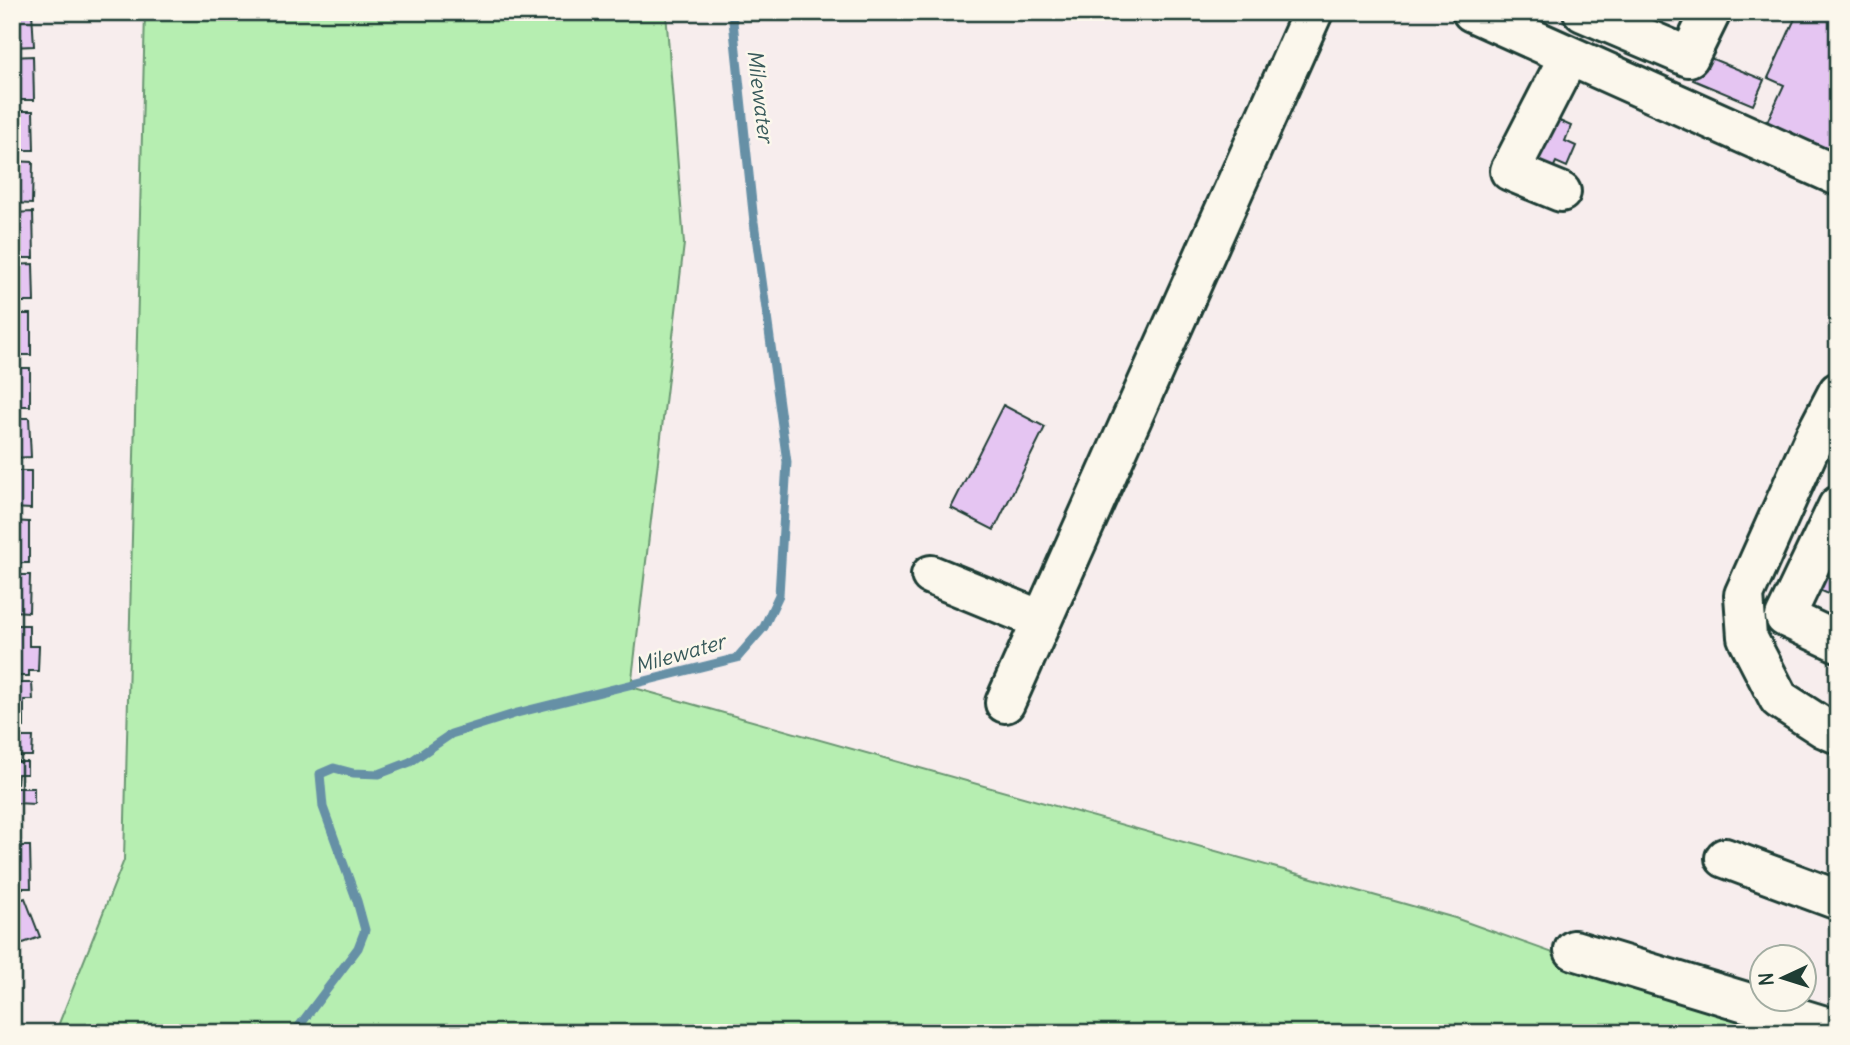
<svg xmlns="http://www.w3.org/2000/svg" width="1850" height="1045" viewBox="0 0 1850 1045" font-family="Delius,sans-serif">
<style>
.green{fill:#b6eeb1;stroke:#6a9672;stroke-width:2}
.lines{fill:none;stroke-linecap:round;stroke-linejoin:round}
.stream{stroke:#6690a6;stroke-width:9}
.building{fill:#e5c5f2;stroke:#1f3d34;stroke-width:2}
.minor-casing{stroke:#1f3d34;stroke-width:44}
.minor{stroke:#fbf7ec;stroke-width:38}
.labels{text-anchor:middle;stroke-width:5;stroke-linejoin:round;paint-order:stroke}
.water-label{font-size:21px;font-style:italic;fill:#37595a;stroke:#fbf7ec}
</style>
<rect width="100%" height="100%" fill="#f7eded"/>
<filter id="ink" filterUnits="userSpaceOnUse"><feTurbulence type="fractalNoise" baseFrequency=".0143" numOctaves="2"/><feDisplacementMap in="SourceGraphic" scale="14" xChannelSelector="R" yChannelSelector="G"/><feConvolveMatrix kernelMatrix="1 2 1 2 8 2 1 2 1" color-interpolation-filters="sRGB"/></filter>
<g filter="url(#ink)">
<path class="green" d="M 145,12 L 666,12 L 684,244 L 631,687 L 1455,918 L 1777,1033 L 62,1033 L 56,1031 L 124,860 Z"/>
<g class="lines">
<path class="stream" d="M 294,1033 L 358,948 L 365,930 L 357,901 L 323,807 L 320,774 L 334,768 L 353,773 L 379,774 L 410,762 L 451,734 L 517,713 L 737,658 L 764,627 L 779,595 L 787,462 L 754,222 L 732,12"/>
</g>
<path class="building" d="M 12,12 L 32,12 L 34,46 L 12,47 Z
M 1798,12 L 1838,12 L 1838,156 L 1766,124 L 1784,85 L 1768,78 Z
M 1703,55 L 1764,80 L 1753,105 L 1693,80 Z
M 33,56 L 34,100 L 12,100 L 12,57 Z
M 12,111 L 33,111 L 34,150 L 12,150 Z
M 1553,118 L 1571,126 L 1565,141 L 1576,146 L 1567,167 L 1556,162 L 1551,173 L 1532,164 Z
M 12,161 L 33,162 L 32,204 L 12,203 Z
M 33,212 L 34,258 L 12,258 L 12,213 Z
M 33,264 L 34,302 L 12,302 L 12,265 Z
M 12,314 L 31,314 L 31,355 L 12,355 Z
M 12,368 L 30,368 L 30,406 L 12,406 Z
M 1003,405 L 1045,427 L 994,530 L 951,508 Z
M 12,418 L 29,418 L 31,457 L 12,458 Z
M 12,471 L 31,471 L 31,509 L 12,508 Z
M 12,521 L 29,522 L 29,563 L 12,563 Z
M 1838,544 L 1838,598 L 1817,589 Z
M 12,575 L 30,575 L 29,612 L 12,611 Z
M 12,625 L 29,625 L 29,646 L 39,646 L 38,671 L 29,671 L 29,676 L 12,676 Z
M 12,683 L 32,683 L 33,700 L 24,700 L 24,727 L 12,728 Z
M 12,737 L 33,737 L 32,756 L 18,756 L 18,762 L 27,762 L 27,774 L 18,774 L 17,784 L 12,784 Z
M 12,788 L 34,788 L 34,804 L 16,803 L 15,832 L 12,832 Z
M 12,846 L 30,846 L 31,888 L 12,888 Z
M 25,898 L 40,937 L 12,947 L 12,903 Z"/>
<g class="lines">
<g class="minor-casing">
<path id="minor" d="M 1472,12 L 1838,176
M 1583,12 L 1689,57 L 1711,12
M 1561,192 L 1510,171 L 1569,56
M 1838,392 L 1815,436 L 1744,595 L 1747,637 L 1779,699 L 1824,728 L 1838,734
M 1838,506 L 1785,617 L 1838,642
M 931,575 L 1041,620
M 1005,703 L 1313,12
M 1725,858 L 1838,900
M 1574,950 L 1838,1030"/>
</g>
<use href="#minor" class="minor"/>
</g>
</g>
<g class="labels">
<g class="water-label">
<text transform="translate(760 96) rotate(83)" y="7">Milewater</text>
<text transform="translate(680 654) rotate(-16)" y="7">Milewater</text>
</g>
</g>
<rect width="1850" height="1045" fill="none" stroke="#fbf7ec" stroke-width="42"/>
<rect x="21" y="21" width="1808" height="1003" fill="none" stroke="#1f3d34" stroke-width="2.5" filter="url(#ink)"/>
<g transform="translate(1783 978) rotate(266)"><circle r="33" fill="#fbf7ec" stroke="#a3ada2" stroke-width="2"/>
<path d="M0-5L12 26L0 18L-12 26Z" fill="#1f3d34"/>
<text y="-10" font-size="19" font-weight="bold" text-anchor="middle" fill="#1f3d34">N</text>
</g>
</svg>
